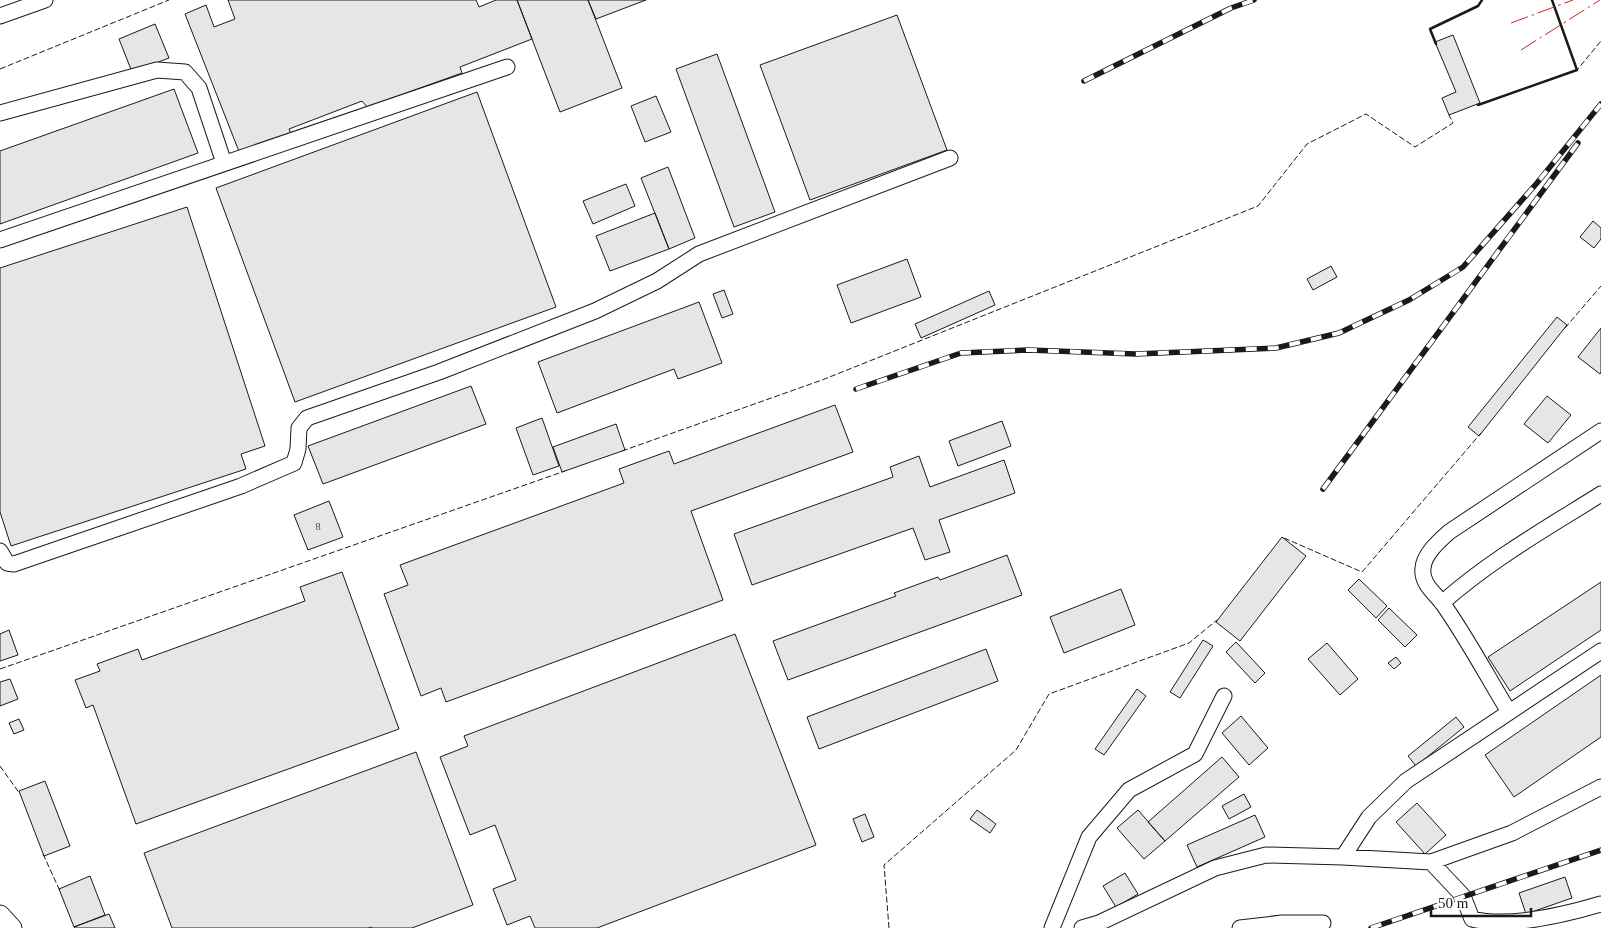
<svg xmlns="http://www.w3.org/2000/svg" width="1601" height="928" viewBox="0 0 1601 928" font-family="Georgia,serif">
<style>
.building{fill:#e6e6e6;stroke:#1a1a1a}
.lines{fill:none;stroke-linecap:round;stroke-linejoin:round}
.minor-casing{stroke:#1a1a1a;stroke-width:17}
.major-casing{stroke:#1a1a1a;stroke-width:21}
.minor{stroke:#fff;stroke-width:15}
.major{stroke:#fff;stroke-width:19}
.rail-casing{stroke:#1a1a1a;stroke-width:5.5}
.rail{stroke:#fff;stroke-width:4;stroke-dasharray:11;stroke-linecap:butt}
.fence{stroke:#1a1a1a;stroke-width:1;stroke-dasharray:6 2.5;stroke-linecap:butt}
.wall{stroke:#1a1a1a;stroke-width:2.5}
.power{stroke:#c62828;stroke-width:1;stroke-dasharray:18 4 2.5 4;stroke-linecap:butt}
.labels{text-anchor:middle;stroke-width:4;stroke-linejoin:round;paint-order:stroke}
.number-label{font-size:11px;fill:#4d4d4d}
</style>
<rect width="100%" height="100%" fill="#fff"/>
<path class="building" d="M 228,0 L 476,0 L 479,7 L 496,0 L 517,0 L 532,39 L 460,67 L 462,73 L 367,107 L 362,101 L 289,129 L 291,134 L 240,154 L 185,14 L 206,5 L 214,27 L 235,19 Z
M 517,0 L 588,0 L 622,88 L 560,112 Z
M 588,0 L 646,0 L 596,19 Z
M 897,15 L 947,150 L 810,200 L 760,65 Z
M 155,24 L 169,58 L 132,72 L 119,39 Z
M 1453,35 L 1480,103 L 1449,115 L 1442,98 L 1456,92 L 1435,42 Z
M 717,54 L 775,212 L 734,227 L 676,69 Z
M 174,89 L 198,153 L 0,224 L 0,151 Z
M 477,92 L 556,307 L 295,402 L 216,188 Z
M 656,96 L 671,132 L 645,142 L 631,106 Z
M 668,167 L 695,238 L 669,249 L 641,178 Z
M 626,184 L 635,206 L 593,224 L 583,201 Z
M 187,207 L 265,446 L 241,454 L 246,469 L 11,546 L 0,512 L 0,268 Z
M 655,213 L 669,249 L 610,271 L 596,236 Z
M 1593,221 L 1601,228 L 1601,239 L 1594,248 L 1580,237 Z
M 907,259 L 921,297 L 851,323 L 837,285 Z
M 1331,266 L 1337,277 L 1313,290 L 1307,279 Z
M 724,290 L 733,314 L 722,318 L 713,294 Z
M 989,291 L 995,305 L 921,338 L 915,324 Z
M 699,302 L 722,363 L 678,379 L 674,369 L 557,413 L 538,362 Z
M 1557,317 L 1567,325 L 1479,436 L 1468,427 Z
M 1601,328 L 1601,372 L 1600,374 L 1578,357 Z
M 471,386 L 486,424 L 323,484 L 308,446 Z
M 1547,396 L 1571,415 L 1548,443 L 1524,424 Z
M 835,405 L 853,452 L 691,511 L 723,600 L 446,702 L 441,688 L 421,696 L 384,594 L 408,585 L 400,565 L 624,483 L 619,469 L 669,451 L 674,464 Z
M 542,418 L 559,466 L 533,475 L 516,428 Z
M 1002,421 L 1011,446 L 958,466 L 949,441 Z
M 616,424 L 625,450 L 562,472 L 553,447 Z
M 919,456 L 930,487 L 1004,460 L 1015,493 L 939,520 L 950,552 L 925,560 L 913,528 L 752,585 L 734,534 L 893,477 L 890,467 Z
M 329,501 L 343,537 L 308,550 L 294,515 Z
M 1282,537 L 1306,556 L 1240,641 L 1216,622 Z
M 1007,555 L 1022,595 L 788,680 L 773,641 L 896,596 L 894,593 L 938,577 L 940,580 Z
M 342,572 L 399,729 L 136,824 L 93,705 L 86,708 L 75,680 L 100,671 L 97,664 L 138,649 L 142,660 L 305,601 L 300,587 Z
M 1359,579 L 1387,606 L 1376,618 L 1348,590 Z
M 1601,582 L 1601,630 L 1510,691 L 1488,657 Z
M 1121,589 L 1135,625 L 1064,653 L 1050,617 Z
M 1389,608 L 1417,635 L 1405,647 L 1378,620 Z
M 9,630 L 18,655 L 0,661 L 0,634 Z
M 735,634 L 816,845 L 597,928 L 535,928 L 530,916 L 507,925 L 493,889 L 516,880 L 495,825 L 470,835 L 440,757 L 468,746 L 464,736 Z
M 1203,640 L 1213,646 L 1180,698 L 1170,692 Z
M 1236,642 L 1265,673 L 1255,683 L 1226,652 Z
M 1327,643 L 1358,679 L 1340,695 L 1308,659 Z
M 986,649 L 998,681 L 819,749 L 807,717 Z
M 1396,657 L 1401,663 L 1394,669 L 1388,663 Z
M 1601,675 L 1601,737 L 1514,797 L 1485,755 Z
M 10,679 L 18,699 L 0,706 L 0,682 Z
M 1137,689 L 1146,696 L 1104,755 L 1095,749 Z
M 1241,716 L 1268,748 L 1249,765 L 1222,733 Z
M 1456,717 L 1464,727 L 1416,766 L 1408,756 Z
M 19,719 L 24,730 L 14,734 L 9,723 Z
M 416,752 L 473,905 L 412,928 L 372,928 L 371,927 L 368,928 L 172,928 L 144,853 Z
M 1222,757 L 1239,777 L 1165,841 L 1148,822 Z
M 45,781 L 70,846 L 44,856 L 19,791 Z
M 1244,794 L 1251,807 L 1229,819 L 1222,806 Z
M 1417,803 L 1446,835 L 1425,854 L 1396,822 Z
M 977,810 L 996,824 L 990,833 L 970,819 Z
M 1138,810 L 1165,841 L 1144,859 L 1117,828 Z
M 865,814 L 874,837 L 862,842 L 853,819 Z
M 1255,815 L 1265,837 L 1197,867 L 1187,845 Z
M 1125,873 L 1138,894 L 1116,907 L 1103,886 Z
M 90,876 L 105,915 L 74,927 L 59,889 Z
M 1565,877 L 1572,898 L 1526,914 L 1519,893 Z
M 109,914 L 115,928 L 75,928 L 74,927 Z"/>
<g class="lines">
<g class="minor-casing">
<path id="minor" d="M 0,16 L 45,0
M 0,113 L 157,70 L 185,72 L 199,88 L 224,163
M 0,240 L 507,67
M 0,551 L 7,563 L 14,564 L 241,486 L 294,463 L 298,449 L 299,428 L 307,418 L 439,372 L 595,311 L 657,281 L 699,254 L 950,158
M 1442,603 C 1490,560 1547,528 1601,494
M 1509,712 C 1487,676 1467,638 1443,604 C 1435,593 1421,584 1423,568 C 1424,554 1439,541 1449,532 L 1601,431
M 1343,857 L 1431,862 L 1463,896 L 1472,919 C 1509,928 1564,915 1601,904
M 1431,862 L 1512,833 L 1601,787
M 1052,928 L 1089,837 L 1129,790 L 1195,754 L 1224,696
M 1082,928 L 1099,923 L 1215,868 L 1266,855 L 1343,857 L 1369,817 L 1406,781 L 1601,651
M 1240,928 L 1282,923 L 1323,923"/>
</g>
<g class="major-casing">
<path id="major" d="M 0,915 L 12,928"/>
</g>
<use href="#minor" class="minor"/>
<use href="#major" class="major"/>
<g class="rail-casing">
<path id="rail" d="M 1084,81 L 1231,8 L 1254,0
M 856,389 L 961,353 L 1028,350 L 1136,354 L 1276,348 L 1339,333 L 1409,300 L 1463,267 L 1537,183 L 1601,104
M 1323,489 L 1578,143
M 1371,928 L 1601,850"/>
</g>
<use href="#rail" class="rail"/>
<path class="fence" d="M 0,69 L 169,0
M 1478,105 L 1577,70 L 1601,41
M 1565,328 L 1601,286
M 622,451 L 822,380 L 1258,206 L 1307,144 L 1366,114 L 1415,147 L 1453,123 L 1449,115 L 1452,114
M 1284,538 L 1362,572 L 1481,433
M 0,669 L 565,471
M 0,766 L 20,794
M 43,854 L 60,891
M 889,928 L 884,865 L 1016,750 L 1049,694 L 1189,643 L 1217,620"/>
<path class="wall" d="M 1436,44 L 1430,29 L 1478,6 L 1482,0
M 1478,105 L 1577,70 L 1552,0"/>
<path class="power" d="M 1511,23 L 1573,0
M 1521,50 L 1600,0"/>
</g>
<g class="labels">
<g class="number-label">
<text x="318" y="530">8</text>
</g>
</g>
<path d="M1431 908v8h100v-8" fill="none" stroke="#1a1a1a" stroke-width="2.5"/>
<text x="1438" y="908" font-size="15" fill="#1a1a1a" stroke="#ffffff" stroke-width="4" paint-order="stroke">50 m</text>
</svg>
